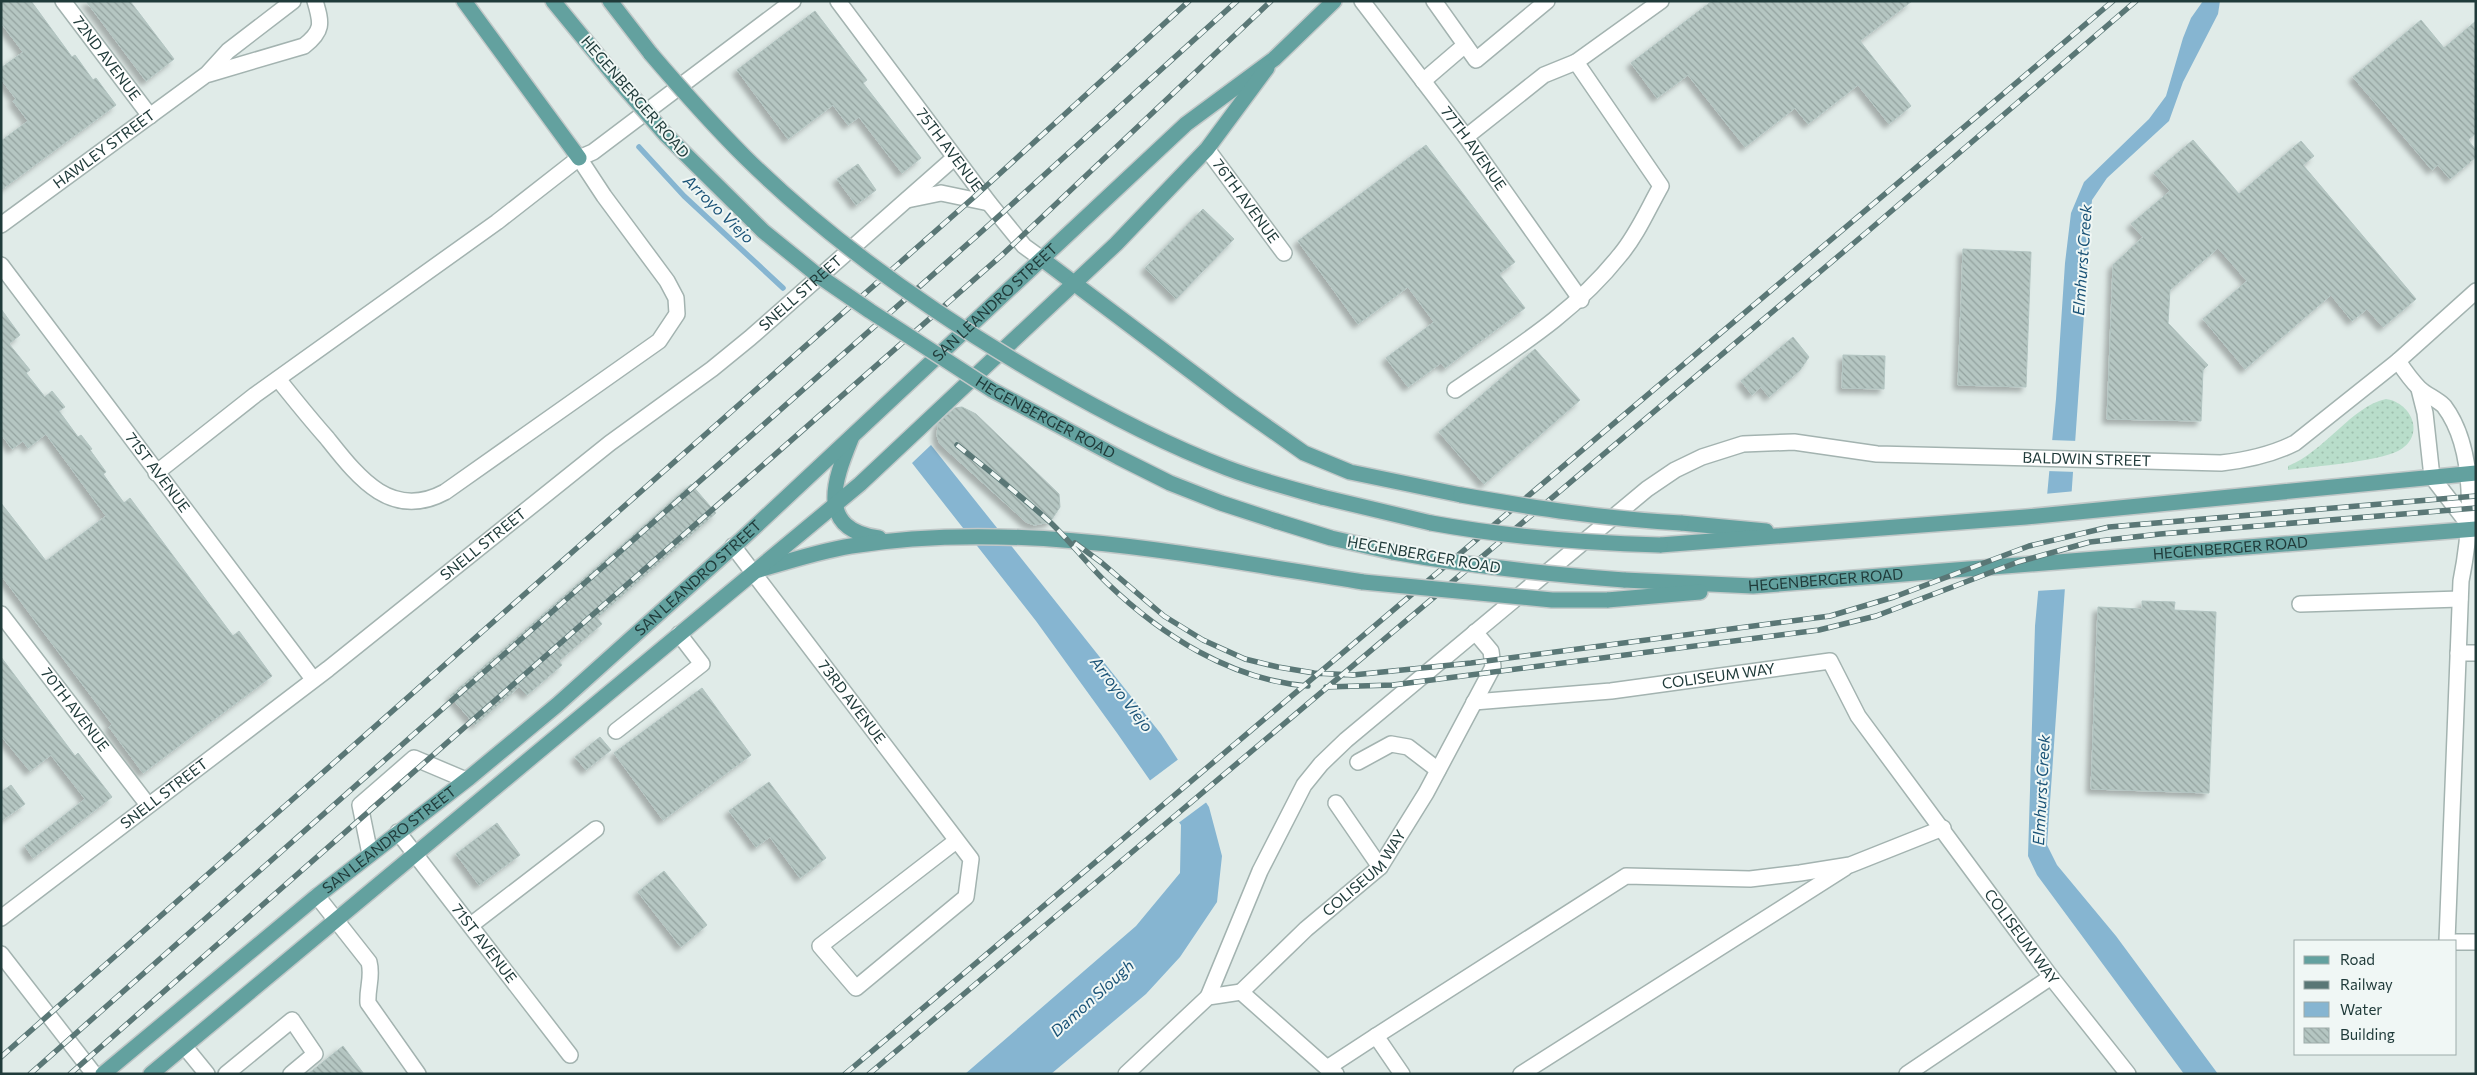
<svg xmlns="http://www.w3.org/2000/svg" width="2477" height="1075" viewBox="0 0 2477 1075" font-family="Commissioner,sans-serif">
<style>
.grass{fill:url(#grass-dots)}
.water{fill:#86b5d1}
.pier{fill:#e0ebe8}
.lines{fill:none;stroke-linecap:round;stroke-linejoin:round}
.stream{stroke:#86b5d1;stroke-width:5.5}
.building{fill:url(#building-back-hatch);stroke:#b2c4c1;filter:url(#shadow)}
.minor-casing{stroke:#a3b3b0;stroke-width:18}
.major-casing{stroke:#c1c8c8;stroke-width:18}
.minor{stroke:#fff;stroke-width:15}
.major{stroke:#63a19f;stroke-width:15}
.rail-casing{stroke:#5a7776;stroke-width:5.5}
.rail{stroke:#f0f7f5;stroke-width:4;stroke-dasharray:11;stroke-linecap:butt}
.major-bridge-casing{stroke:#c1c8c8;stroke-width:18;stroke-linecap:butt}
.major-bridge{stroke:#63a19f;stroke-width:15}
.labels{text-anchor:middle;stroke-width:4;stroke-linejoin:round;paint-order:stroke}
.street-label{font-size:15px;fill:#203b3a;stroke:#f0f7f5}
.water-label{font-size:16px;font-style:italic;fill:#1a5377;stroke:#f0f7f5}
</style>
<defs>
<pattern id="grass-dots" width="8" height="8" patternUnits="userSpaceOnUse" patternTransform="scale(1.25)"><rect width="8" height="8" fill="#b8ddca"/><path d="M2 2h.1M6 6h.1" fill="none" stroke="#9ebfae" stroke-width="1.8" stroke-linecap="round"/></pattern>
<pattern id="building-back-hatch" width="6" height="6" patternUnits="userSpaceOnUse" patternTransform="scale(1.25)"><rect width="6" height="6" fill="#b5c6c2"/><path d="M-1 5l2 2M0 0l6 6M5-1l2 2" fill="none" stroke="#93a29f"/></pattern>
<filter id="shadow"><feDropShadow dx="-4.5" dy="4.5" stdDeviation="2.5" flood-color="#0004"/></filter>
</defs>
<rect width="100%" height="100%" fill="#e0ebe8"/>
<path class="grass" d="M 2386,399 C 2413,403 2426,437 2398,451 C 2376,462 2315,466 2288,470 L 2288,466 C 2324,452 2352,406 2386,399 Z"/>
<path class="water" d="M 2203,1 L 2220,1 L 2218,14 L 2183,82 L 2169,121 L 2107,178 L 2092,200 L 2047,845 L 2057,865 L 2116,936 L 2218,1074 L 2184,1074 L 2037,875 L 2028,856 L 2035,626 L 2056,399 L 2065,263 L 2071,213 L 2084,182 L 2149,119 L 2166,96 L 2183,38 L 2191,18 Z
M 931,445 L 1161,734 L 1209,807 L 1222,856 L 1217,902 L 1180,957 L 1146,994 L 1051,1074 L 965,1074 L 1136,926 L 1180,873 L 1181,825 L 1117,733 L 1036,621 L 912,463 Z"/>
<path class="pier" d="M 2049,440 L 2079,441 L 2077,472 L 2047,471 Z
M 2076,491 L 2069,589 L 2035,591 L 2044,494 Z
M 1180,758 L 1208,801 L 1177,824 L 1148,782 Z"/>
<g class="lines">
<path class="stream" d="M 639,147 L 684,196 L 783,288"/>
</g>
<path class="building" d="M 1,1 L 31,1 L 72,57 L 75,55 L 93,80 L 96,78 L 116,105 L 1,190 L 1,141 L 28,121 L 13,101 L 16,99 L 1,79 L 1,68 L 23,52 L 1,23 Z
M 86,1 L 130,1 L 174,59 L 146,81 Z
M 1712,1 L 1912,1 L 1860,41 L 1911,106 L 1889,124 L 1858,85 L 1808,124 L 1795,108 L 1745,147 L 1688,75 L 1657,98 L 1631,63 Z
M 815,11 L 867,80 L 863,83 L 921,158 L 902,173 L 859,117 L 848,125 L 833,105 L 788,139 L 737,70 Z
M 2421,20 L 2444,48 L 2476,21 L 2476,133 L 2468,140 L 2476,150 L 2476,157 L 2450,179 L 2438,165 L 2432,170 L 2353,77 Z
M 2193,140 L 2239,194 L 2301,141 L 2314,156 L 2303,165 L 2416,299 L 2383,327 L 2367,309 L 2352,321 L 2331,295 L 2245,369 L 2203,319 L 2247,281 L 2218,248 L 2170,290 L 2168,323 L 2208,365 L 2203,370 L 2201,421 L 2107,419 L 2113,265 L 2143,237 L 2131,224 L 2170,191 L 2154,173 Z
M 1426,145 L 1515,262 L 1499,274 L 1525,308 L 1445,368 L 1441,363 L 1408,387 L 1386,358 L 1434,322 L 1408,287 L 1358,324 L 1298,241 Z
M 858,164 L 876,190 L 856,205 L 837,179 Z
M 1203,209 L 1234,239 L 1176,299 L 1145,268 Z
M 1963,249 L 2031,252 L 2026,387 L 1958,385 Z
M 1,309 L 20,335 L 9,344 L 30,370 L 26,373 L 45,397 L 52,391 L 65,407 L 59,411 L 78,437 L 81,435 L 92,449 L 90,450 L 106,472 L 103,474 L 124,503 L 130,498 L 233,636 L 239,631 L 272,676 L 143,773 L 109,727 L 112,724 L 1,575 L 1,503 L 46,561 L 106,516 L 46,434 L 28,448 L 23,441 L 12,449 L 1,434 Z
M 1793,337 L 1809,357 L 1800,370 L 1769,397 L 1761,387 L 1752,395 L 1741,381 Z
M 1535,349 L 1580,400 L 1484,484 L 1439,432 Z
M 1843,355 L 1885,356 L 1884,389 L 1842,388 Z
M 962,407 L 976,414 L 1059,494 L 1060,507 L 1050,522 L 1034,525 L 1026,522 L 940,444 L 937,436 L 938,423 L 955,408 Z
M 691,484 L 716,513 L 597,618 L 602,624 L 559,661 L 562,665 L 533,690 L 527,695 L 519,687 L 475,725 L 450,696 Z
M 2142,601 L 2175,602 L 2174,610 L 2216,612 L 2209,793 L 2091,789 L 2098,607 L 2142,609 Z
M 1,657 L 75,756 L 78,753 L 112,797 L 33,858 L 25,846 L 85,799 L 51,755 L 30,771 L 1,736 Z
M 702,688 L 751,755 L 663,820 L 614,753 Z
M 600,737 L 611,750 L 586,770 L 575,757 Z
M 769,782 L 826,858 L 800,878 L 770,837 L 756,847 L 729,811 Z
M 11,785 L 25,804 L 1,821 L 1,792 Z
M 497,823 L 520,855 L 479,885 L 456,854 Z
M 664,871 L 707,925 L 681,947 L 638,892 Z
M 343,1046 L 364,1074 L 308,1074 Z"/>
<g class="lines">
<g class="minor-casing">
<g id="minor">
<path id="s1" d="M 63,1 L 150,116"/>
<path id="s2" d="M 838,1 L 989,203 L 1024,246 L 1042,259"/>
<path id="s3" d="M 1362,1 L 1466,137 L 1581,300"/>
<path d="M 1434,1 L 1476,60 L 1547,1"/>
<path d="M 1576,62 L 1661,1"/>
<path d="M 209,74 L 304,46 C 323,31 322,24 315,1"/>
<path d="M 1423,81 L 1465,45"/>
<path id="s4" d="M 1207,149 L 1284,253"/>
<path d="M 907,200 L 941,193 L 989,203"/>
<path id="s5" d="M 1,225 L 207,74 L 228,51 L 293,1"/>
<path id="s6" d="M 1,265 L 313,679"/>
<path d="M 2398,361 C 2404,370 2411,380 2419,388 C 2426,395 2437,399 2444,406 C 2477,450 2472,526 2461,581 L 2447,941"/>
<path d="M 278,379 C 294,399 310,419 327,438 C 358,477 391,521 445,492 L 659,341 L 677,314 L 676,298 L 667,281 L 604,196 L 579,158"/>
<path d="M 2419,389 L 2425,413 L 2432,477 L 2472,529"/>
<path d="M 1455,390 C 1516,348 1574,313 1620,255 C 1637,235 1648,209 1661,186 L 1576,62 L 1544,75 L 1466,137"/>
<path d="M 156,473 L 255,395 L 497,222 L 579,158 L 593,152 L 793,1"/>
<path id="s7" d="M 733,546 L 971,859 L 966,897 L 856,988 L 820,946 L 956,841"/>
<path d="M 2300,604 L 2460,599"/>
<path id="s8" d="M 1,614 L 148,805"/>
<path d="M 2458,653 L 2476,653"/>
<path id="s9" d="M 1474,702 L 1611,691 L 1830,661 L 1858,716 L 2051,977 L 2128,1074"/>
<path d="M 616,731 L 702,664 L 679,634"/>
<path d="M 1358,762 L 1391,744 L 1408,747 L 1438,770"/>
<path d="M 1336,803 L 1380,867"/>
<path id="s10" d="M 398,832 L 570,1055"/>
<path d="M 370,854 L 360,805 L 414,758 L 466,780"/>
<path d="M 317,896 L 369,962 C 373,977 367,987 368,1003 L 418,1074"/>
<path id="s11" d="M 1,918 L 328,669 L 610,443 L 712,369 L 750,338 L 954,158"/>
<path d="M 471,925 L 596,829"/>
<path d="M 2456,942 L 2476,942"/>
<path d="M 1,954 L 94,1074"/>
<path id="s12" d="M 1241,992 L 1306,929 L 1380,867 L 1426,793 L 1493,667 L 1491,651 L 1475,632"/>
<path id="s13" d="M 1208,997 L 1260,871 L 1304,785 L 1321,764 L 1346,740 L 1647,489 L 1675,470 L 1702,457 L 1743,444 L 1794,442 L 1877,454 L 2221,463 C 2248,460 2271,455 2295,443 L 2398,361 L 2476,291"/>
<path d="M 185,1047 L 207,1074"/>
<path d="M 1327,1068 L 1376,1036"/>
<path d="M 226,1074 L 292,1020 L 315,1054 L 291,1074"/>
<path d="M 1126,1074 L 1208,997 L 1241,992 L 1327,1068 L 1336,1074"/>
<path d="M 1402,1074 L 1376,1036 L 1626,876 L 1750,879 L 1800,873 L 1850,865 L 1943,828"/>
<path d="M 1521,1074 L 1845,868"/>
<path d="M 1907,1074 L 2051,977"/>
</g>
</g>
<g class="major-casing">
<g id="major">
<path d="M 464,1 L 579,158"/>
<path d="M 553,1 L 617,79"/>
<path d="M 610,1 L 651,54"/>
<path d="M 1042,259 L 1233,403 L 1304,453 L 1350,472 L 1461,495"/>
<path d="M 851,439 C 834,481 816,529 879,538"/>
<path d="M 1322,497 L 1431,523"/>
<path d="M 1276,521 L 1331,538 L 1393,552"/>
<path d="M 1681,523 L 1766,531"/>
<path d="M 1660,545 L 2026,517 L 2476,473"/>
<path d="M 759,570 C 789,561 820,551 851,546 C 1021,519 1195,556 1363,582"/>
<path id="s14" d="M 1624,580 L 1753,586 L 2476,529"/>
<path d="M 1607,600 L 1700,592"/>
<path id="s15" d="M 103,1074 L 317,896 L 469,778 L 557,705 L 743,538 L 1186,124 L 1274,59 L 1334,1"/>
<path d="M 151,1074 L 860,484 L 1116,244 L 1207,149 L 1267,68"/>
</g>
</g>
<use href="#minor" class="minor"/>
<use href="#major" class="major"/>
<g class="rail-casing">
<path id="rail" d="M 957,445 C 988,470 1020,495 1050,522 C 1070,541 1087,564 1107,583 C 1161,635 1231,680 1308,686
M 1075,543 L 1102,563 L 1164,616 L 1203,640 L 1245,659 L 1278,667 L 1314,673 L 1353,675 L 1471,663 L 1830,616 L 1894,597 L 2029,546 L 2109,527 L 2476,496
M 1326,687 L 1393,685 L 1819,630 L 1876,616 L 2018,562 L 2090,542 L 2160,534 L 2476,508
M 1,1057 L 973,198 L 1189,1
M 30,1074 L 980,233 L 1237,1
M 70,1074 L 1001,256 L 1271,1
M 845,1074 L 2113,1
M 869,1074 L 1867,232 L 2136,1"/>
</g>
<use href="#rail" class="rail"/>
<g class="major-bridge-casing">
<g id="major-bridge">
<path d="M 651,54 C 681,89 712,124 745,157 C 833,244 937,316 1044,378 C 1103,412 1164,444 1227,468 C 1258,480 1290,488 1322,497"/>
<path id="s16" d="M 617,79 L 666,135 L 763,231 L 816,274 L 870,311 L 992,390 L 1118,457 L 1170,483 L 1221,503 L 1276,521"/>
<path d="M 1461,495 C 1535,508 1606,519 1681,523"/>
<path d="M 1431,523 C 1508,537 1582,543 1660,545"/>
<path d="M 1393,552 C 1470,566 1546,574 1624,580"/>
<path d="M 1363,582 L 1552,600 L 1607,600"/>
</g>
</g>
<use href="#major-bridge" class="major-bridge"/>
</g>
<g class="labels">
<g class="street-label">
<text dy="5" stroke="none"><textPath href="#s1" startOffset="72">72ND AVENUE</textPath></text>
<text transform="translate(635 97) rotate(49)" y="5">HEGENBERGER ROAD</text>
<text dy="5" stroke="none"><textPath href="#s3" startOffset="185">77TH AVENUE</textPath></text>
<text dy="5" stroke="none"><textPath href="#s5" startOffset="128">HAWLEY STREET</textPath></text>
<text dy="5" stroke="none"><textPath href="#s2" startOffset="186">75TH AVENUE</textPath></text>
<text dy="5" stroke="none"><textPath href="#s4" startOffset="65">76TH AVENUE</textPath></text>
<text dy="5" stroke="none"><textPath href="#s11" startOffset="1015">SNELL STREET</textPath></text>
<text dy="5" stroke="none"><textPath href="#s15" startOffset="1180">SAN LEANDRO STREET</textPath></text>
<text dy="5" stroke="none"><textPath href="#s16" startOffset="550">HEGENBERGER ROAD</textPath></text>
<text dy="5" stroke="none"><textPath href="#s13" startOffset="1138">BALDWIN STREET</textPath></text>
<text dy="5" stroke="none"><textPath href="#s6" startOffset="260">71ST AVENUE</textPath></text>
<text dy="5" stroke="none"><textPath href="#s11" startOffset="610">SNELL STREET</textPath></text>
<text dy="5" stroke="none"><textPath href="#s14" startOffset="608">HEGENBERGER ROAD</textPath></text>
<text transform="translate(1424 555) rotate(10)" y="5">HEGENBERGER ROAD</text>
<text dy="5" stroke="none"><textPath href="#s15" startOffset="775">SAN LEANDRO STREET</textPath></text>
<text dy="5" stroke="none"><textPath href="#s14" startOffset="202">HEGENBERGER ROAD</textPath></text>
<text dy="5" stroke="none"><textPath href="#s9" startOffset="246">COLISEUM WAY</textPath></text>
<text dy="5" stroke="none"><textPath href="#s7" startOffset="196">73RD AVENUE</textPath></text>
<text dy="5" stroke="none"><textPath href="#s8" startOffset="121">70TH AVENUE</textPath></text>
<text dy="5" stroke="none"><textPath href="#s11" startOffset="205">SNELL STREET</textPath></text>
<text dy="5" stroke="none"><textPath href="#s15" startOffset="370">SAN LEANDRO STREET</textPath></text>
<text dy="5" stroke="none"><textPath href="#s12" startOffset="172">COLISEUM WAY</textPath></text>
<text dy="5" stroke="none"><textPath href="#s9" startOffset="695">COLISEUM WAY</textPath></text>
<text dy="5" stroke="none"><textPath href="#s10" startOffset="141">71ST AVENUE</textPath></text>
</g>
<g class="water-label">
<text transform="translate(719 209) rotate(44)" y="6">Arroyo Viejo</text>
<text transform="translate(2082 260) rotate(-86)" y="6">Elmhurst Creek</text>
<text transform="translate(1122 694) rotate(52)" y="6">Arroyo Viejo</text>
<text transform="translate(2041 790) rotate(-87)" y="6">Elmhurst Creek</text>
<text transform="translate(1092 998) rotate(-42)" y="6">Damon Slough</text>
</g>
</g>
<rect width="2477" height="1075" fill="none" stroke="#203b3a" stroke-width="5"/>
<rect x="2294" y="940" width="162" height="115" fill="#f0f7f5" stroke="#9dacaa"/>
<rect x="2304" y="956" width="25" height="8" fill="#63a19f" stroke="#9dacaa"/>
<text x="2340" y="965" font-size="15" fill="#203b3a">Road</text>
<rect x="2304" y="981" width="25" height="8" fill="#5a7776" stroke="#9dacaa"/>
<text x="2340" y="990" font-size="15" fill="#203b3a">Railway</text>
<rect x="2304" y="1002" width="25" height="15" fill="#86b5d1" stroke="#9dacaa"/>
<text x="2340" y="1015" font-size="15" fill="#203b3a">Water</text>
<rect x="2304" y="1028" width="25" height="15" fill="url(#building-back-hatch)" stroke="#9dacaa"/>
<text x="2340" y="1040" font-size="15" fill="#203b3a">Building</text>
</svg>
